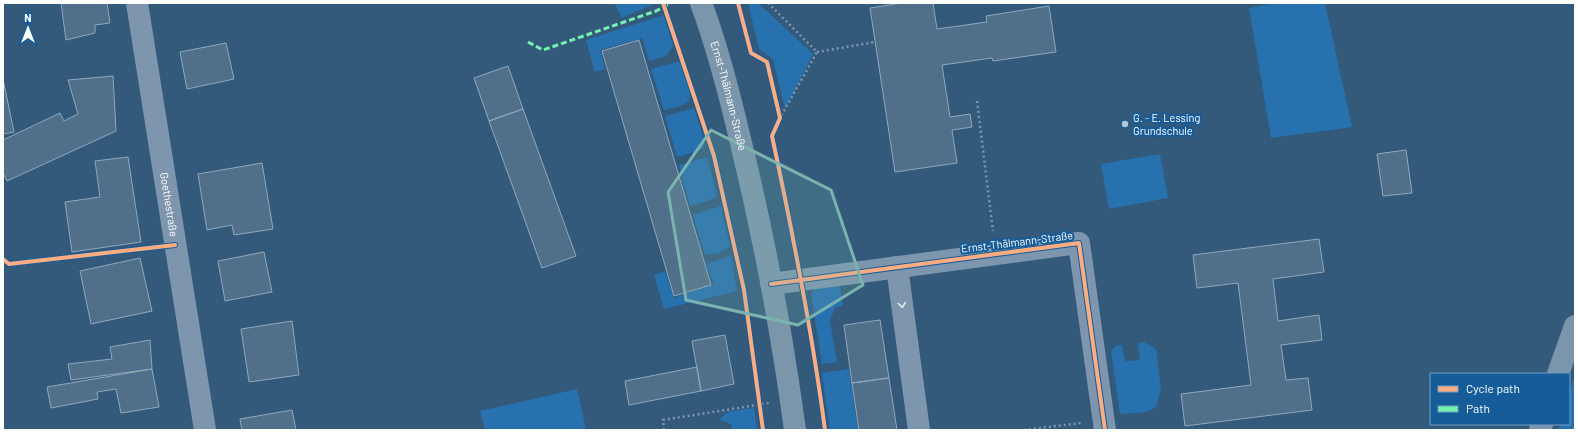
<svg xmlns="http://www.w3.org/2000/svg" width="1578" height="433" viewBox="0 0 1578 433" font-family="Barlow,sans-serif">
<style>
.green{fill:#2671ae}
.building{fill:#506f8a;stroke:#92a8ba}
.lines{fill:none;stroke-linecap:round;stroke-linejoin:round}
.path{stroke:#7d96ad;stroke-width:2.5;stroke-dasharray:2 3;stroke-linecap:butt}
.minor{stroke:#7d96ad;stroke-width:22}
.major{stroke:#7b96ab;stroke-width:22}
.quiet{stroke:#73f3ae;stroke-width:3;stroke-dasharray:6 3;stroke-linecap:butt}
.cycleway-casing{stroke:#155c99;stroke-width:6}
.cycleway{stroke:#ffac80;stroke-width:4}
.oneway{stroke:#eceff3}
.marked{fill:#7bb4af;fill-opacity:0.2;stroke:#7bb4af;stroke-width:3;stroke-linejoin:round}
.poi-dot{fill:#b8c5d1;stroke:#155c99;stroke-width:1.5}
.labels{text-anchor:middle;stroke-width:4;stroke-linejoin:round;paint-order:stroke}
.street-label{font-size:11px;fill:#fff;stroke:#155c99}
.poi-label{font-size:11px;fill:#fff;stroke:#155c99;text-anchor:start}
</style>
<rect width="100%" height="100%" fill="#335a7b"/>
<path class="green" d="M 614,3 L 656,3 L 622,18 Z
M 748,3 L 758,3 L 813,54 L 785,109 L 773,59 L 759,49 Z
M 1276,3 L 1325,3 L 1352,127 L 1271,138 L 1249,8 Z
M 664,15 L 673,46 L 666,56 L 649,61 L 642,38 L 600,50 L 605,69 L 595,72 L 586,40 Z
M 680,61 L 690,93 L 689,101 L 681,106 L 664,110 L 651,69 Z
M 694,108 L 704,140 L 703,148 L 695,152 L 677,157 L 665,116 Z
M 1160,154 L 1168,198 L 1109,209 L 1101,164 Z
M 707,157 L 716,191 L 716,197 L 708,201 L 690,206 L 679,165 Z
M 721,206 L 730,247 L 719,253 L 705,255 L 693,215 Z
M 731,256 L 737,291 L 664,309 L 654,275 L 665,271 L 674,298 L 714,284 L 706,264 Z
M 840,286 L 843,306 L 835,307 L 830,321 L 837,362 L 822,364 L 811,294 L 814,289 Z
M 1144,342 L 1156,349 L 1161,389 L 1156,407 L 1147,412 L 1120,414 L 1111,351 L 1116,346 L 1122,345 L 1125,361 L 1140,360 L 1138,343 Z
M 849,369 L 858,430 L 830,430 L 822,373 Z
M 1575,375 L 1575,430 L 1558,430 L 1560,424 L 1569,424 L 1569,392 Z
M 577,389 L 586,430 L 485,430 L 480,411 Z
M 754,408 L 757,430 L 732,430 L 731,424 L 719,420 L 729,411 Z"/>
<path class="building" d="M 61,3 L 107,3 L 110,23 L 95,25 L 95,33 L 66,40 Z
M 902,3 L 933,3 L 937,29 L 987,22 L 986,16 L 1049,6 L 1056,52 L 993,61 L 992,58 L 942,65 L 950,117 L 970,114 L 972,127 L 952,130 L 957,163 L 895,172 L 870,8 Z
M 639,40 L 711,285 L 674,296 L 602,51 Z
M 226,43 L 234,79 L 187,89 L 180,52 Z
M 508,66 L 523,109 L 489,121 L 474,78 Z
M 113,76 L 116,131 L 7,181 L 3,173 L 3,140 L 60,113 L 64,121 L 78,114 L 68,80 Z
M 3,79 L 14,132 L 3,134 Z
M 523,109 L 576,256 L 542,268 L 489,121 Z
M 1406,150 L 1412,193 L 1383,196 L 1377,154 Z
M 128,157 L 141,242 L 72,252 L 65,202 L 100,197 L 95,161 Z
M 262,163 L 273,229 L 234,235 L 232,225 L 207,230 L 198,174 Z
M 1319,239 L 1324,272 L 1273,279 L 1278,321 L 1319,315 L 1322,340 L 1281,345 L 1286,380 L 1308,378 L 1312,410 L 1185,426 L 1181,394 L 1251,385 L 1238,283 L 1197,288 L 1193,255 Z
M 264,252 L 272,292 L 225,301 L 218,261 Z
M 140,258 L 152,311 L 91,324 L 80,271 Z
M 880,320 L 889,378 L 852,383 L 844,325 Z
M 292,321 L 299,375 L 249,382 L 241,329 Z
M 725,335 L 734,384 L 701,391 L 692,341 Z
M 150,340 L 152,369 L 71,380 L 68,364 L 112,359 L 110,347 Z
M 697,367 L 701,391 L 629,405 L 625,381 Z
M 152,369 L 159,407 L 121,413 L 116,389 L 97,392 L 98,399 L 51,408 L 47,387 Z
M 889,378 L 897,430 L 859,430 L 852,383 Z
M 292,410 L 296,430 L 242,430 L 240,419 Z"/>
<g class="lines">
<path class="path" d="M 768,3 L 817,52 L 780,118
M 817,52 L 875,42
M 977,101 L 993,231
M 664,430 L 663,420 L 769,403
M 1024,430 L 1081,423"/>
<g class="minor">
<path id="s1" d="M 137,3 L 205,430"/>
<path d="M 897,267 L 919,430"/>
<path d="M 771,284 L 1079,243 L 1105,430"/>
</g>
<g class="major">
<path id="s2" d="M 701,3 C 718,48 730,96 741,143 C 764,237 782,334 795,430"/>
<path d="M 1558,374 L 1575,326"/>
<path d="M 1540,430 L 1542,424"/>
</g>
<path class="quiet" d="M 528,42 L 543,50 L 656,11 L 671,3"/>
<g class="cycleway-casing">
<path id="cycleway" d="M 663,3 L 714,156 L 744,290 L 763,430
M 738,3 L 751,53 L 767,62 L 780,118 L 772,136 C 793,234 812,331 825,430
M 3,259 L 9,264 L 175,245
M 771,284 L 1079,243 L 1105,430"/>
</g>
<use href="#cycleway" class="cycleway"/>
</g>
<defs><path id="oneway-chevron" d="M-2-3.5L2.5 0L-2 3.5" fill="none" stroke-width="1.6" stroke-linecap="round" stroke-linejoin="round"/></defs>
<use class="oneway" href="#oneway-chevron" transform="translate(902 305) rotate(82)"/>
<path class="marked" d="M 711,130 L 831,190 L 863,285 L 798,325 L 686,300 L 668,192 Z"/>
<circle class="poi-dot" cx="1125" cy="124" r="4"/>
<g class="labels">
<g class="street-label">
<text dy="4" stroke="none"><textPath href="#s2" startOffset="97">Ernst-Thälmann-Straße</textPath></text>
<text dy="4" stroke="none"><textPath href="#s1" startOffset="204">Goethestraße</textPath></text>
<text transform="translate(1017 242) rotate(-7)" y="4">Ernst-Thälmann-Straße</text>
</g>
<g class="poi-label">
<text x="1133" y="122">G. - E. Lessing<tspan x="1133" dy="13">Grundschule</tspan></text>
</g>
</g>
<rect width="1578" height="433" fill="none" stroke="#ffffff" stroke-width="8"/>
<rect x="1430" y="373" width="140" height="52" fill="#155c99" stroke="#739dc2"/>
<rect x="1438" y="386" width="20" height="6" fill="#ffac80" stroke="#739dc2"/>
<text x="1466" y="393" font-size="12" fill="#ffffff">Cycle path</text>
<rect x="1438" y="406" width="20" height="6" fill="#73f3ae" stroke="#739dc2"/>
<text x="1466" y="413" font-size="12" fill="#ffffff">Path</text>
<g transform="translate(28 28)" stroke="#155c99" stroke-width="3" paint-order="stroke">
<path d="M0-3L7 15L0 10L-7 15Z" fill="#ffffff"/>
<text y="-6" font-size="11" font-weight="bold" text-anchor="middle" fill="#ffffff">N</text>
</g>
</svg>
